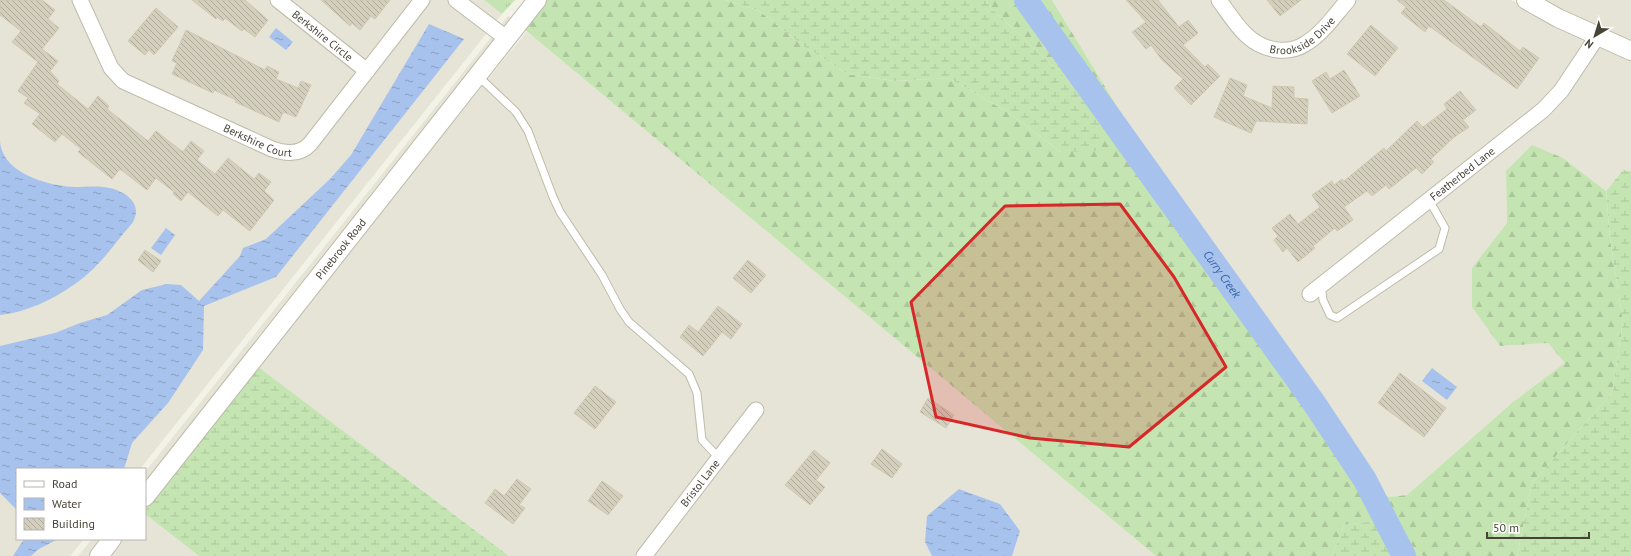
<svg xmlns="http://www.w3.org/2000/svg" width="1631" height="556" viewBox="0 0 1631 556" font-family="'PT Sans',sans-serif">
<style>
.residential{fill:#e6e4d6}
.forest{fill:url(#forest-firs)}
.wetland{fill:url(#wetland-marsh)}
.park{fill:url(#park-tufts)}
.water{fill:url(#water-ripples)}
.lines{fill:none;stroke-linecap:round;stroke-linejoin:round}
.river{stroke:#a7c2ec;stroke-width:24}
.building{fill:url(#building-back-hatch);stroke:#cec9b1}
.service-casing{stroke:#bebbaa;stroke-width:9}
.minor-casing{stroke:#bebbaa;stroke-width:17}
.tertiary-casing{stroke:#bebbaa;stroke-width:20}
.service{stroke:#fff;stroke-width:7}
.minor{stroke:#fff;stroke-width:15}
.tertiary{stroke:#fff;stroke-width:18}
.marked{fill:#d62828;fill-opacity:0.2;stroke:#d62828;stroke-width:3;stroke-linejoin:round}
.labels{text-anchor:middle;stroke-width:4;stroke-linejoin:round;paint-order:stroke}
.street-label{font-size:11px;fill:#464337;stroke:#fff}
.water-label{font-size:12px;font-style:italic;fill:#3562ac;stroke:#fff}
</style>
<defs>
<pattern id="forest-firs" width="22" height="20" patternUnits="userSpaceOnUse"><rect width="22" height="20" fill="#c4e5b2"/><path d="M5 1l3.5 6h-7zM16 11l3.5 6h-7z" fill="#aac69a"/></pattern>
<pattern id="wetland-marsh" width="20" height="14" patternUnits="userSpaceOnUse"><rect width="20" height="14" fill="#c4e5b2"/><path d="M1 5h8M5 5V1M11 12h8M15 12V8" fill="none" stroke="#aac69a"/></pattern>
<pattern id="park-tufts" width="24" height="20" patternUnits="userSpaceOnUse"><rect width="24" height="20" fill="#c4e5b2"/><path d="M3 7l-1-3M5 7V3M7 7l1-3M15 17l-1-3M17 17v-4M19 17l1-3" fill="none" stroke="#aac69a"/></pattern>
<pattern id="water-ripples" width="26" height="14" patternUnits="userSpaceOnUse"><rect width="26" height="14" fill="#a7c2ec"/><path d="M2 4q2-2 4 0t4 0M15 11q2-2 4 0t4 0" fill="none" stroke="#8a9fc0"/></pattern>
<pattern id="building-back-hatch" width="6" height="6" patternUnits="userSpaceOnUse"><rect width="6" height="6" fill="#d4cfbd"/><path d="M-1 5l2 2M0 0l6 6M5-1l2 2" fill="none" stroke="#aeaa9a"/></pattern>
</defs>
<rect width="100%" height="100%" fill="#f3f2e7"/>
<path class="residential" d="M 0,0 L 484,0 L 502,14 L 140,469 L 17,469 L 17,539 L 84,539 L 70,556 L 0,556 Z
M 1052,0 L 1511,0 L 1631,59 L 1631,171 L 1623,170 L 1606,191 L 1563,158 L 1506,171 L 1507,223 L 1472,269 L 1500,346 L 1548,343 L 1566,363 L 1513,402 L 1407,495 L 1388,497 L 1167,188 Z
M 1542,0 L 1631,0 L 1631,43 L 1600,30 Z
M 508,16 L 512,19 L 145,486 L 145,472 Z
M 527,31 L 1156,556 L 1012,556 L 1020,531 L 1000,504 L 959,489 L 925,542 L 932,556 L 509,556 L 257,366 Z
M 145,514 L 199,556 L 108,556 L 121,539 L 145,539 Z
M 92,539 L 103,539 L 90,556 L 78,556 Z"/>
<path class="forest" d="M 546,0 L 725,0 L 758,10 L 805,47 L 848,74 L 894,81 L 949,78 L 1009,113 L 1061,152 L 1058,71 L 991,8 L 986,0 L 1052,0 L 1167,188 L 1388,497 L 1407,495 L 1513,402 L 1565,363 L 1548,343 L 1500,346 L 1472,307 L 1472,268 L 1507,223 L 1506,171 L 1532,145 L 1563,158 L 1606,191 L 1610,239 L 1623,322 L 1612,393 L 1532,483 L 1517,556 L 1423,556 L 1382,520 L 1344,525 L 1332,556 L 1156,556 L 523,28 Z"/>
<path class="wetland" d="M 725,0 L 986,0 L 991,8 L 1058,71 L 1104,118 L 1096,151 L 1061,152 L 1009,113 L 949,78 L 894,81 L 848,74 L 805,47 L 758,10 Z
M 1623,170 L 1631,171 L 1631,556 L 1517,556 L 1532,483 L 1612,393 L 1623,322 L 1610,239 L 1606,191 Z
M 257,366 L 509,556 L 199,556 L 145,514 L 145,509 Z
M 1382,520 L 1423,556 L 1332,556 L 1344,525 Z"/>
<path class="park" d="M 484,0 L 515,0 L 502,14 Z"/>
<path class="water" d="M 429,24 L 464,39 L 276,277 L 204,306 L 203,350 L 168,403 L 132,443 L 124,469 L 17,469 L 17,510 L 0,493 L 0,346 L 55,333 L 80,323 L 107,315 L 142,290 L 167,284 L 181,285 L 199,301 L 240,256 L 243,248 L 266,239 L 330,179 L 351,155 Z
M 276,28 L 293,42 L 286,50 L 269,37 Z
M 0,140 C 1,174 51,187 78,187 C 86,187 95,186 103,187 C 118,188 141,199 135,217 C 133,224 127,229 123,234 C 109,252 94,271 75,284 C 52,300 27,312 0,315 Z
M 166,228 L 175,235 L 161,255 L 151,248 Z
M 1432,368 L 1457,387 L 1447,400 L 1422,381 Z
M 959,489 L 1000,504 L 1020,531 L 1012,556 L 932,556 L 925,542 L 927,516 Z
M 24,539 L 58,539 L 39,549 L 31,556 L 13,556 Z"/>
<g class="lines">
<path class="river" id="s1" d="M 1026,0 L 1314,403 L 1365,480 L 1404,556"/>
</g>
<path class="building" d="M 0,0 L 42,0 L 55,10 L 48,19 L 59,28 L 42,49 L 58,61 L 50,71 L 59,81 L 57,84 L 88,109 L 98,96 L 109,106 L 107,109 L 148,141 L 156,131 L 183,152 L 191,141 L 204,151 L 197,160 L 215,174 L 228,158 L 254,179 L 259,173 L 271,182 L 264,191 L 274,200 L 250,231 L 223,210 L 218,216 L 188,192 L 181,201 L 173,194 L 174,192 L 156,178 L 147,190 L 120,169 L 112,179 L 78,152 L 81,149 L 62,134 L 55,142 L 32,124 L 40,114 L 24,103 L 28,98 L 18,91 L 38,62 L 12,42 L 21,31 L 0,15 Z
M 192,0 L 245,0 L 268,20 L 255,37 L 244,29 L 242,31 L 225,18 L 223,21 L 217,17 L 216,19 Z
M 321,0 L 390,0 L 375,19 L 371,16 L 360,30 L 352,23 L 350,26 Z
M 1126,0 L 1158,0 L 1179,27 L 1188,20 L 1198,33 L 1183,45 L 1205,67 L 1208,64 L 1220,76 L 1191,105 L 1174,88 L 1183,79 L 1162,60 L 1151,45 L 1146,49 L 1132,32 L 1146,22 Z
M 1267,0 L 1301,0 L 1280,16 Z
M 1397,0 L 1444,0 L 1481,27 L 1484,23 L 1520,51 L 1523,47 L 1539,58 L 1517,89 L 1429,26 L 1425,32 L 1401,13 L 1406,7 Z
M 156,8 L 178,27 L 154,55 L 149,50 L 145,55 L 128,41 Z
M 1371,25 L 1398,48 L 1375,76 L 1347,54 Z
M 186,30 L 265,70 L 267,66 L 279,72 L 276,79 L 298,88 L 301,81 L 311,85 L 296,117 L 283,112 L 279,122 L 235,102 L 236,100 L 214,90 L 213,93 L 172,74 L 177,63 L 172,61 Z
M 1344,70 L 1360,96 L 1332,113 L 1312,81 L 1326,72 L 1330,79 Z
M 1230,78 L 1247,85 L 1243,96 L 1272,108 L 1273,86 L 1294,87 L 1294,98 L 1308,99 L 1307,124 L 1256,121 L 1251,133 L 1214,117 Z
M 1460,91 L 1476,110 L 1463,120 L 1469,127 L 1453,138 L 1431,159 L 1434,162 L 1422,174 L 1416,168 L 1389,189 L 1386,185 L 1372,196 L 1367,191 L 1344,207 L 1353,220 L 1337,231 L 1335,228 L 1313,246 L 1315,248 L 1298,262 L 1287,248 L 1283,252 L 1274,240 L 1278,236 L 1272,228 L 1290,214 L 1298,224 L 1320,207 L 1312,195 L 1332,181 L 1334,185 L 1342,179 L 1344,181 L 1384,148 L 1386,151 L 1417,121 L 1423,127 L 1447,109 L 1444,104 Z
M 145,250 L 161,261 L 153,272 L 138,260 Z
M 748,260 L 766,275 L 751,293 L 733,278 Z
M 718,306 L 742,324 L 731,339 L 722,332 L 703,356 L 680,337 L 689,325 L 698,332 Z
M 1400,373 L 1446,408 L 1424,437 L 1378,403 Z
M 595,386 L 616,402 L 595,429 L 574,413 Z
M 928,398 L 954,415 L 946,428 L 920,412 Z
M 882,449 L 902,464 L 892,478 L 871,464 Z
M 814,450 L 830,463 L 816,480 L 825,487 L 810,505 L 785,485 Z
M 517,479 L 531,489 L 519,505 L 525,508 L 513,524 L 485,503 L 495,489 L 504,496 Z
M 602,481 L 623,496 L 608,515 L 588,501 Z"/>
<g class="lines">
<g class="service-casing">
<path id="service" d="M 477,75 L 516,112 L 528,131 L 553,197 L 560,212 L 602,275 L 620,309 L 629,322 L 689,374 L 697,393 L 702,440 L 719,458
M 1321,285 L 1323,300 L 1330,315 L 1337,318 L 1439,249 L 1445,228 L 1429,200"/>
</g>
<g class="minor-casing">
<g id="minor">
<path id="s2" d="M 80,0 L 111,68 L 123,81 L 272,149 C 286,154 300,155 310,144 L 422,0"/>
<path id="s3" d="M 278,0 L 367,71"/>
<path d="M 456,0 L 506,38"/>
<path id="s4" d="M 1219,0 C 1235,22 1248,47 1278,50 C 1287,51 1297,49 1305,44 C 1322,34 1335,15 1348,0"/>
<path id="s5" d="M 1310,294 L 1543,110 L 1561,91 L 1597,37"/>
<path id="s6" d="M 644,556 L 756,410"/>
</g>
</g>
<g class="tertiary-casing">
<g id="tertiary">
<path d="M 1526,0 L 1558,18 L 1631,51"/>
<path id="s7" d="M 145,497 L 537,0"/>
<path d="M 99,556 L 112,539"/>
</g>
</g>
<use href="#service" class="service"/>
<use href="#minor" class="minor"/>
<use href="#tertiary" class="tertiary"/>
</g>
<path class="marked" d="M 1120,204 L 1174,277 L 1226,367 L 1129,447 L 1030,438 L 936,417 L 911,302 L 1005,206 Z"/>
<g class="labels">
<g class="street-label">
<text dy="4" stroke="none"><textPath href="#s4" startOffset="109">Brookside Drive</textPath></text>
<text dy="4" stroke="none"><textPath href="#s3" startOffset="57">Berkshire Circle</textPath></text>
<text dy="4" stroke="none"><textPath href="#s2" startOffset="240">Berkshire Court</textPath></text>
<text dy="4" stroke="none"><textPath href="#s5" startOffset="194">Featherbed Lane</textPath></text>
<text dy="4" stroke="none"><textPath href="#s7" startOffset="316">Pinebrook Road</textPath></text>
<text dy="4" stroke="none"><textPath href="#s6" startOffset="92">Bristol Lane</textPath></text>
</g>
<g class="water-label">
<text dy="4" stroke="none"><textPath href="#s1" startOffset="337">Curry Creek</textPath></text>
</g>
</g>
<rect x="16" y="468" width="130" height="72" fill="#ffffff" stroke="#b5b4af"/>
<rect x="24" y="481" width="20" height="6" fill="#ffffff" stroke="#b5b4af"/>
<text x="52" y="488" font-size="12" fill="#464337">Road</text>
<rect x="24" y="498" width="20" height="12" fill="url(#water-ripples)" stroke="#b5b4af"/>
<text x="52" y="508" font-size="12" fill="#464337">Water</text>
<rect x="24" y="518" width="20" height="12" fill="url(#building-back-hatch)" stroke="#b5b4af"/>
<text x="52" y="528" font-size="12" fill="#464337">Building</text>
<g transform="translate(1595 36) rotate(218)" stroke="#ffffff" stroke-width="3" paint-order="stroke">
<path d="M0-3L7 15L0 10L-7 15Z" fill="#464337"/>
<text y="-6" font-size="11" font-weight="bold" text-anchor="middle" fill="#464337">N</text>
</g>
<path d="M1487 532v6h102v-6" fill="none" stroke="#464337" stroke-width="2"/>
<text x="1493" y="532" font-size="12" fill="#464337" stroke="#ffffff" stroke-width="3" paint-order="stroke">50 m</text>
</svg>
